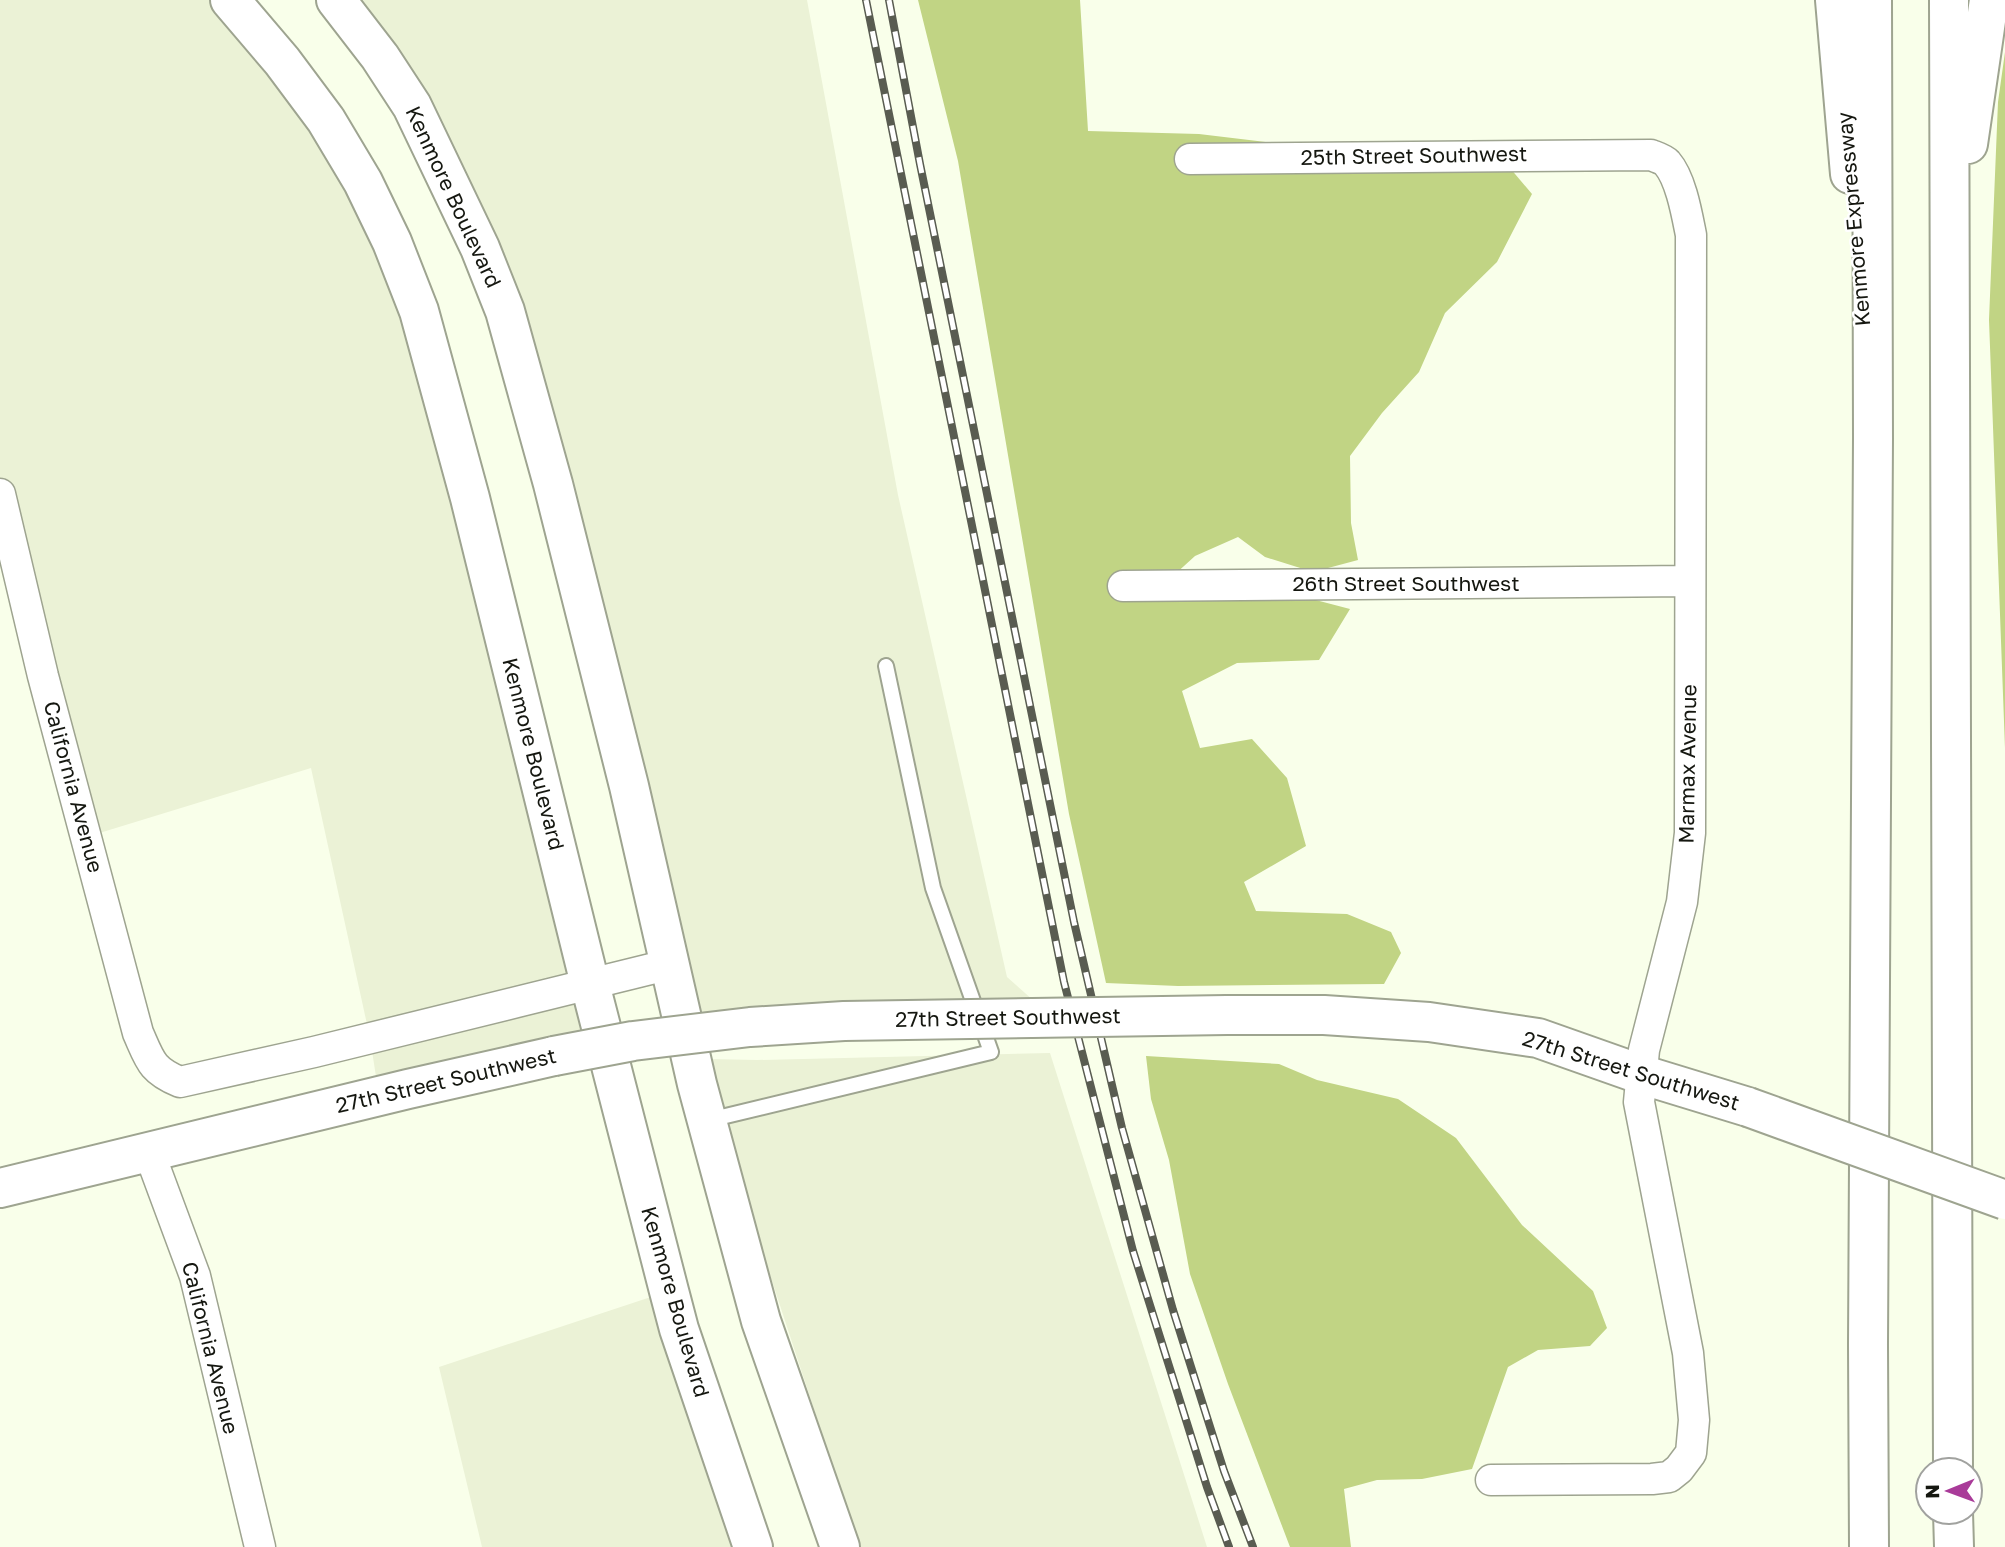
<svg xmlns="http://www.w3.org/2000/svg" width="2005" height="1547" viewBox="0 0 2005 1547" font-family="'Golos Text',sans-serif">
<style>
.built{fill:#ebf2d6}
.forest{fill:#c1d484}
.lines{fill:none;stroke-linecap:round;stroke-linejoin:round}
.lane-casing{stroke:#9ea490;stroke-width:18}
.street-casing{stroke:#9ea490;stroke-width:33}
.secondary-casing{stroke:#9ea490;stroke-width:42}
.highway-casing{stroke:#9ea490;stroke-width:42}
.lane{stroke:#fff;stroke-width:14}
.street{stroke:#fff;stroke-width:30}
.secondary{stroke:#fff;stroke-width:38}
.highway{stroke:#fff;stroke-width:38}
.rail-casing{stroke:#595c51;stroke-width:8}
.rail{stroke:#fff;stroke-width:5;stroke-dasharray:16;stroke-linecap:butt}
.secondary-bridge-casing{stroke:#9ea490;stroke-width:42;stroke-linecap:butt}
.secondary-bridge{stroke:#fff;stroke-width:38}
.labels{text-anchor:middle;stroke-width:5;stroke-linejoin:round;paint-order:stroke}
.street-label{font-size:21px;fill:#151710;stroke:#fff}
</style>
<rect width="100%" height="100%" fill="#f9ffea"/>
<path class="built" d="M 0,0 L 230,0 L 363,182 L 606,1046 L 379,1096 L 370,1038 L 311,768 L 93,835 L 0,494 Z
M 336,0 L 807,0 L 898,495 L 1007,977 L 1052,1017 L 686,1034 L 505,311 Z
M 1050,1053 L 1207,1547 L 859,1547 L 738,1177 L 708,1059 L 757,1060 Z
M 669,1291 L 753,1547 L 482,1547 L 439,1367 Z"/>
<path class="forest" d="M 918,0 L 1080,0 L 1088,131 L 1199,134 L 1275,143 L 1499,155 L 1532,194 L 1497,262 L 1445,313 L 1419,372 L 1382,413 L 1350,456 L 1351,523 L 1358,560 L 1313,572 L 1265,557 L 1238,537 L 1195,556 L 1162,586 L 1308,598 L 1350,609 L 1319,660 L 1237,663 L 1182,691 L 1200,748 L 1252,739 L 1287,778 L 1306,846 L 1244,882 L 1256,911 L 1347,914 L 1391,932 L 1401,953 L 1384,984 L 1178,986 L 1106,983 L 1069,814 L 958,161 Z
M 2005,52 L 2005,748 L 1989,320 L 1998,102 Z
M 1146,1056 L 1279,1064 L 1317,1080 L 1398,1099 L 1456,1138 L 1522,1225 L 1593,1291 L 1607,1328 L 1590,1346 L 1538,1350 L 1508,1367 L 1472,1469 L 1422,1479 L 1377,1480 L 1344,1489 L 1351,1547 L 1290,1547 L 1228,1384 L 1190,1274 L 1169,1160 L 1151,1099 Z"/>
<g class="lines">
<g class="lane-casing">
<path id="lane" d="M 709,1120 L 991,1052 L 933,888 L 886,666"/>
</g>
<g class="street-casing">
<path id="street" d="M 1190,159 L 1651,155 C 1656,157 1663,159 1667,163 C 1681,179 1687,215 1691,235 L 1690,833 L 1682,902 L 1644,1050 L 1639,1102 L 1688,1353 L 1694,1420 L 1691,1453 L 1679,1469 L 1669,1477 L 1652,1479 L 1491,1480
M 0,494 L 43,676 L 138,1033 C 150,1060 151,1070 180,1082 L 314,1052 L 671,964
M 1123,586 L 1689,581
M 149,1152 L 195,1276 L 260,1547"/>
</g>
<g class="secondary-casing">
<path id="secondary" d="M 230,0 L 282,61 L 326,120 L 363,182 L 392,242 L 419,311 L 470,498 L 590,984 L 669,1291 L 679,1329 L 753,1547
M 336,0 L 380,57 L 412,106 L 480,248 L 505,311 L 553,484 L 629,786 L 697,1084 L 761,1321 L 840,1547
M 1227,1015 L 1324,1015 L 1429,1022 L 1538,1038 L 1640,1074 L 1748,1107
M 0,1188 L 408,1089 L 554,1056"/>
</g>
<g class="highway-casing">
<path id="highway" d="M 1835,0 L 1850,174
M 1949,0 L 1953,1470
M 1968,144 L 1989,0
M 1953,1512 L 1954,1547
M 1869,1547 L 1868,1345 L 1873,438 L 1872,0"/>
</g>
<use href="#lane" class="lane"/>
<use href="#street" class="street"/>
<use href="#secondary" class="secondary"/>
<use href="#highway" class="highway"/>
<g class="rail-casing">
<path id="rail" d="M 866,0 L 1064,982 L 1133,1251 L 1207,1487 L 1229,1547
M 889,0 L 920,164 L 1074,922 L 1122,1128 L 1173,1310 L 1224,1471 L 1253,1547"/>
</g>
<use href="#rail" class="rail"/>
<g class="secondary-bridge-casing">
<path id="secondary-bridge" d="M 554,1056 L 633,1041 L 750,1027 L 844,1021 L 1227,1015
M 1748,1107 L 2005,1200"/>
</g>
<use href="#secondary-bridge" class="secondary-bridge"/>
</g>
<g class="labels">
<g class="street-label">
<text transform="translate(1414 156) rotate(-1)" y="7">25th Street Southwest</text>
<text transform="translate(453 197) rotate(65)" y="7">Kenmore Boulevard</text>
<text transform="translate(1854 219) rotate(-95)" y="7">Kenmore Expressway</text>
<text x="1406" y="591">26th Street Southwest</text>
<text transform="translate(533 754) rotate(76)" y="7">Kenmore Boulevard</text>
<text transform="translate(1688 764) rotate(-89)" y="7">Marmax Avenue</text>
<text transform="translate(73 787) rotate(75)" y="7">California Avenue</text>
<text transform="translate(1008 1018) rotate(-1)" y="7">27th Street Southwest</text>
<text transform="translate(1631 1071) rotate(17)" y="7">27th Street Southwest</text>
<text transform="translate(446 1081) rotate(-13)" y="7">27th Street Southwest</text>
<text transform="translate(675 1302) rotate(74)" y="7">Kenmore Boulevard</text>
<text transform="translate(210 1348) rotate(76)" y="7">California Avenue</text>
</g>
</g>
<g transform="translate(1949 1491) rotate(269)"><circle r="33" fill="#ffffff" stroke="#a1a29f" stroke-width="2"/>
<path d="M0-5L12 26L0 18L-12 26Z" fill="#a93b99"/>
<text y="-10" font-size="19" font-weight="bold" text-anchor="middle" fill="#151710">N</text>
</g>
</svg>
